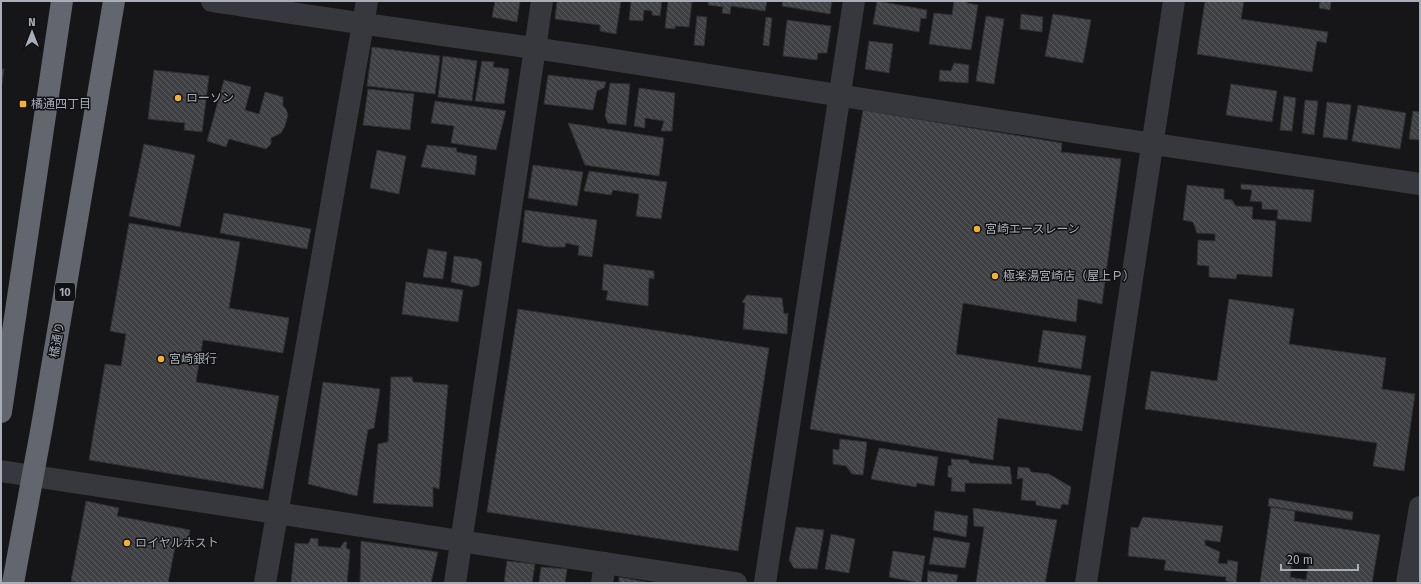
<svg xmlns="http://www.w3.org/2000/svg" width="1421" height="584" viewBox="0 0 1421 584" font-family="'Fira Sans','Noto Sans JP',sans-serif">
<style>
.building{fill:url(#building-back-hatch);stroke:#303034;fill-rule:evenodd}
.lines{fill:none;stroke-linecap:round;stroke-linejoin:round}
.minor{stroke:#37383d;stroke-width:22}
.highway{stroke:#63666e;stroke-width:22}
.poi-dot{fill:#f2b134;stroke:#111113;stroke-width:1.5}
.labels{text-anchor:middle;stroke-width:3;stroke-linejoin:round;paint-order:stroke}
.shield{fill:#111113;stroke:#7b7e86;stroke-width:1}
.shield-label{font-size:11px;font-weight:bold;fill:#a8adb8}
.poi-label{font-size:12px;fill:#a8adb8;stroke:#111113;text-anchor:start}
.street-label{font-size:12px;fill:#a8adb8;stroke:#111113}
</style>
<defs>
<pattern id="building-back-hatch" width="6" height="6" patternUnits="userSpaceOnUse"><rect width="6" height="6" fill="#404145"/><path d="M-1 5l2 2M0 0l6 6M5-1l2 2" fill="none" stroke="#595a5e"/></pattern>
</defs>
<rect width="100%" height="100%" fill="#161618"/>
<path class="building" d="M 495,1 L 520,1 L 517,22 L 492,17 Z
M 557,1 L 621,1 L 616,34 L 600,31 L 600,25 L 555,19 Z
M 631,1 L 662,1 L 660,16 L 652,15 L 652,11 L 644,10 L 643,21 L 629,20 Z
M 668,1 L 692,1 L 689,27 L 675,26 L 675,29 L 665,28 Z
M 708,1 L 767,1 L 765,11 L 731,6 L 730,14 L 722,13 L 723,7 L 708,5 Z
M 783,1 L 832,1 L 830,14 L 782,6 Z
M 877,1 L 927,10 L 926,19 L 921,18 L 919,32 L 873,24 Z
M 954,1 L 968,1 L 967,3 L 978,5 L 971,50 L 929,44 L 934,13 L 952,15 Z
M 1205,1 L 1244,1 L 1241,19 L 1328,32 L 1326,43 L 1317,41 L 1312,72 L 1197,54 Z
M 1320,1 L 1331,1 L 1330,10 L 1319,8 Z
M 1021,14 L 1043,17 L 1042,32 L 1020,29 Z
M 1053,14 L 1091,20 L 1083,63 L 1045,56 Z
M 697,16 L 707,17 L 704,46 L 694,45 Z
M 986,16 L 1004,19 L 994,84 L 976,81 Z
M 766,17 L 772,18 L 769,46 L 763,45 Z
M 787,20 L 831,26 L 827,53 L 818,53 L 817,60 L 783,56 Z
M 869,41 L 893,44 L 889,73 L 865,69 Z
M 372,47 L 440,56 L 435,94 L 367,86 Z
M 443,56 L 477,61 L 472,101 L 438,97 Z
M 482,61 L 494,62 L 493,67 L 509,69 L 504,104 L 475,101 Z
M 954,63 L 969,65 L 968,83 L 939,81 L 940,70 L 951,71 Z
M 1,69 L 4,69 L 1,90 Z
M 154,70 L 209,76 L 202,132 L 184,130 L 185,123 L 148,119 Z
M 548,75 L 606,82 L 604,88 L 597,91 L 593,110 L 544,104 Z
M 224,80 L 251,87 L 245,110 L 259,114 L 265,92 L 283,97 L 283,106 L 286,109 L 288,115 L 285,126 L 281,133 L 271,138 L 271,144 L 266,149 L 229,139 L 226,147 L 207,141 Z
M 610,83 L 630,84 L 626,125 L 608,123 L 605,116 Z
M 1231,84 L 1277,91 L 1272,122 L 1226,115 Z
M 639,88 L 675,93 L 672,131 L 661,131 L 664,121 L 645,118 L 645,128 L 634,126 Z
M 368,89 L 414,94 L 410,130 L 363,125 Z
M 1284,96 L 1296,98 L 1292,131 L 1280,130 Z
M 1305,100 L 1318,101 L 1314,135 L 1302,133 Z
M 435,101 L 506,111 L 496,150 L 451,143 L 454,126 L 431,123 Z
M 1327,102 L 1351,105 L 1347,140 L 1323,137 Z
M 1358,105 L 1406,113 L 1400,149 L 1352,141 Z
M 863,110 L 1062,143 L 1061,152 L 1121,159 L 1102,304 L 1078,299 L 1076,322 L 963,303 L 956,354 L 1091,376 L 1082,431 L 998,418 L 993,460 L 810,429 Z
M 1413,111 L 1420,112 L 1420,140 L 1409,139 Z
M 568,123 L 664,138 L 659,176 L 585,165 Z
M 144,144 L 195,155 L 180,227 L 129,216 Z
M 427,145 L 456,148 L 457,152 L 477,156 L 475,175 L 421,167 Z
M 377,150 L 406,156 L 399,194 L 370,188 Z
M 533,165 L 583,172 L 577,206 L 528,198 Z
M 589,171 L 667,182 L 661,219 L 636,216 L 639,194 L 613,190 L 611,195 L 584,191 Z
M 1241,184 L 1314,190 L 1311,222 L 1277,219 L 1278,210 L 1262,209 L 1262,202 L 1250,201 L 1252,190 L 1241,189 Z
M 1187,185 L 1224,189 L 1224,199 L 1232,200 L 1236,206 L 1253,207 L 1252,219 L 1276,221 L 1272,277 L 1237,274 L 1236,279 L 1209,277 L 1209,266 L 1197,265 L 1198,240 L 1215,241 L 1215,234 L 1197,233 L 1193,222 L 1183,220 Z
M 525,210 L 597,220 L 592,257 L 578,255 L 579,246 L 566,243 L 565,247 L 549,247 L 522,242 Z
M 224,213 L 311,229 L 307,249 L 220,233 Z
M 129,223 L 240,242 L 229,308 L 289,318 L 283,353 L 203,340 L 196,382 L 279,396 L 263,489 L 89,460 L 105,364 L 121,366 L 126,334 L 110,331 Z
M 428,249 L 447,252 L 443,279 L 423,277 Z
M 454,256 L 477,259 L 482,262 L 479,285 L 473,287 L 451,282 Z
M 604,264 L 654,271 L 654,279 L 649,278 L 648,306 L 606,300 L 608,291 L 602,290 Z
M 406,282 L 463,290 L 458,322 L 402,314 Z
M 747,295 L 782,298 L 784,314 L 788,313 L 787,334 L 743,329 L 745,303 L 742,302 Z
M 1229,299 L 1294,309 L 1289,344 L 1386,358 L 1382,389 L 1415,394 L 1404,471 L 1373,466 L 1377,443 L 1145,409 L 1151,371 L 1217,381 Z
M 518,309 L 769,348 L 738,551 L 487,512 Z
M 1043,330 L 1086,336 L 1081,369 L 1038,362 Z
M 391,377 L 412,377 L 413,382 L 448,385 L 439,489 L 433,487 L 433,507 L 373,503 L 378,444 L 388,442 Z
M 323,382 L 380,389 L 374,428 L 368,430 L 357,496 L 308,484 Z
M 840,439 L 867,442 L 863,475 L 852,474 L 846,466 L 833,464 L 833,449 L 839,450 Z
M 879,448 L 938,457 L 934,486 L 917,483 L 916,487 L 871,479 Z
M 951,459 L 968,460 L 970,463 L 1010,467 L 1012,484 L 965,483 L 965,492 L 951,491 L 952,478 L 948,477 L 948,466 L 952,465 Z
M 1018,467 L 1029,468 L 1031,472 L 1049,474 L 1071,487 L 1068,505 L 1062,504 L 1060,509 L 1036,505 L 1036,501 L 1021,500 L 1023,478 L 1017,479 Z
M 1269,498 L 1353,512 L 1352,520 L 1268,506 Z
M 86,501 L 119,508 L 117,516 L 190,530 L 188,544 L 176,542 L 168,583 L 81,583 L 71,581 Z
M 1271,507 L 1295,511 L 1294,521 L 1380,535 L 1372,583 L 1260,583 ZM 1294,552 L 1310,554 L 1306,580 L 1290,577 Z
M 973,508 L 1057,520 L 1045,583 L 976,583 L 984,527 L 974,526 Z
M 935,511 L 968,516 L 966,537 L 933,530 Z
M 1143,517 L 1223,526 L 1220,542 L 1205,540 L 1205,545 L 1220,552 L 1218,563 L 1227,564 L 1228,560 L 1238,562 L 1236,583 L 1226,581 L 1226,577 L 1164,570 L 1166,560 L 1128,556 L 1131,527 L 1138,528 Z
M 796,527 L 824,530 L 817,569 L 794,568 L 789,560 Z
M 831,534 L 855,539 L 849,573 L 825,569 Z
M 934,537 L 970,543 L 965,568 L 929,564 Z
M 311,538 L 318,539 L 318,546 L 340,548 L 344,542 L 347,542 L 346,548 L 350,550 L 347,583 L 291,583 L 295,543 L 308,544 Z
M 361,541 L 438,552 L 431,583 L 360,583 Z
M 893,551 L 925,556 L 921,583 L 889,577 Z
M 507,561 L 535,564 L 532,583 L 504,583 Z
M 541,567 L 567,569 L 565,583 L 539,583 Z
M 928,571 L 958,575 L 956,583 L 927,583 Z
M 619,577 L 646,582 L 619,583 Z"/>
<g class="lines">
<path class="minor" d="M 212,1 C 339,21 467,38 594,57 C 870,100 1144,144 1420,184
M 1,471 L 736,583
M 265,583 L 367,1
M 455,583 L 542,1
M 602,583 L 605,563
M 765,583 L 854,1
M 1086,583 L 1174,1
M 1407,583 L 1420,507"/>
<path class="highway" d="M 1,412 L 62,1
M 13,583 L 42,426 L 114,1"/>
</g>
<g class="poi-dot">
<circle cx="178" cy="98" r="4"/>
<rect x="19" y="100" width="8" height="8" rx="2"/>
<circle cx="977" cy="229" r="4"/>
<circle cx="995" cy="276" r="4"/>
<circle cx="161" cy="359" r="4"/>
<circle cx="127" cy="543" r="4"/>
</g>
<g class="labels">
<rect class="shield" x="55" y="283" width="20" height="18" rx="3"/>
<g class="shield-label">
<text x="65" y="296">10</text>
</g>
<g class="poi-label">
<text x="186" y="102">ローソン</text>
<text x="31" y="108">橘通四丁目</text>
<text x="985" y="233">宮崎エースレーン</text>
<text x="1003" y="280">極楽湯宮崎店（屋上Ｐ）</text>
<text x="169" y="363">宮崎銀行</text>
<text x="135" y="547">ロイヤルホスト</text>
</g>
<g class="street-label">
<text transform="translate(57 340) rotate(-80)" y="4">橘通り</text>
</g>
</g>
<rect width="1421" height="584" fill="none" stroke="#a8adb8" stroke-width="4"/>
<g transform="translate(32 32)" stroke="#111113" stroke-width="3" paint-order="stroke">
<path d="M0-3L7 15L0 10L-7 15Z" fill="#a8adb8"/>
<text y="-6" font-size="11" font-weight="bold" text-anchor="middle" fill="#a8adb8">N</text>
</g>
<path d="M1281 564v6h77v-6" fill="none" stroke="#a8adb8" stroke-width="2"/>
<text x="1287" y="564" font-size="12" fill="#a8adb8" stroke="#111113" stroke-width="3" paint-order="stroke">20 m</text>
</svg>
